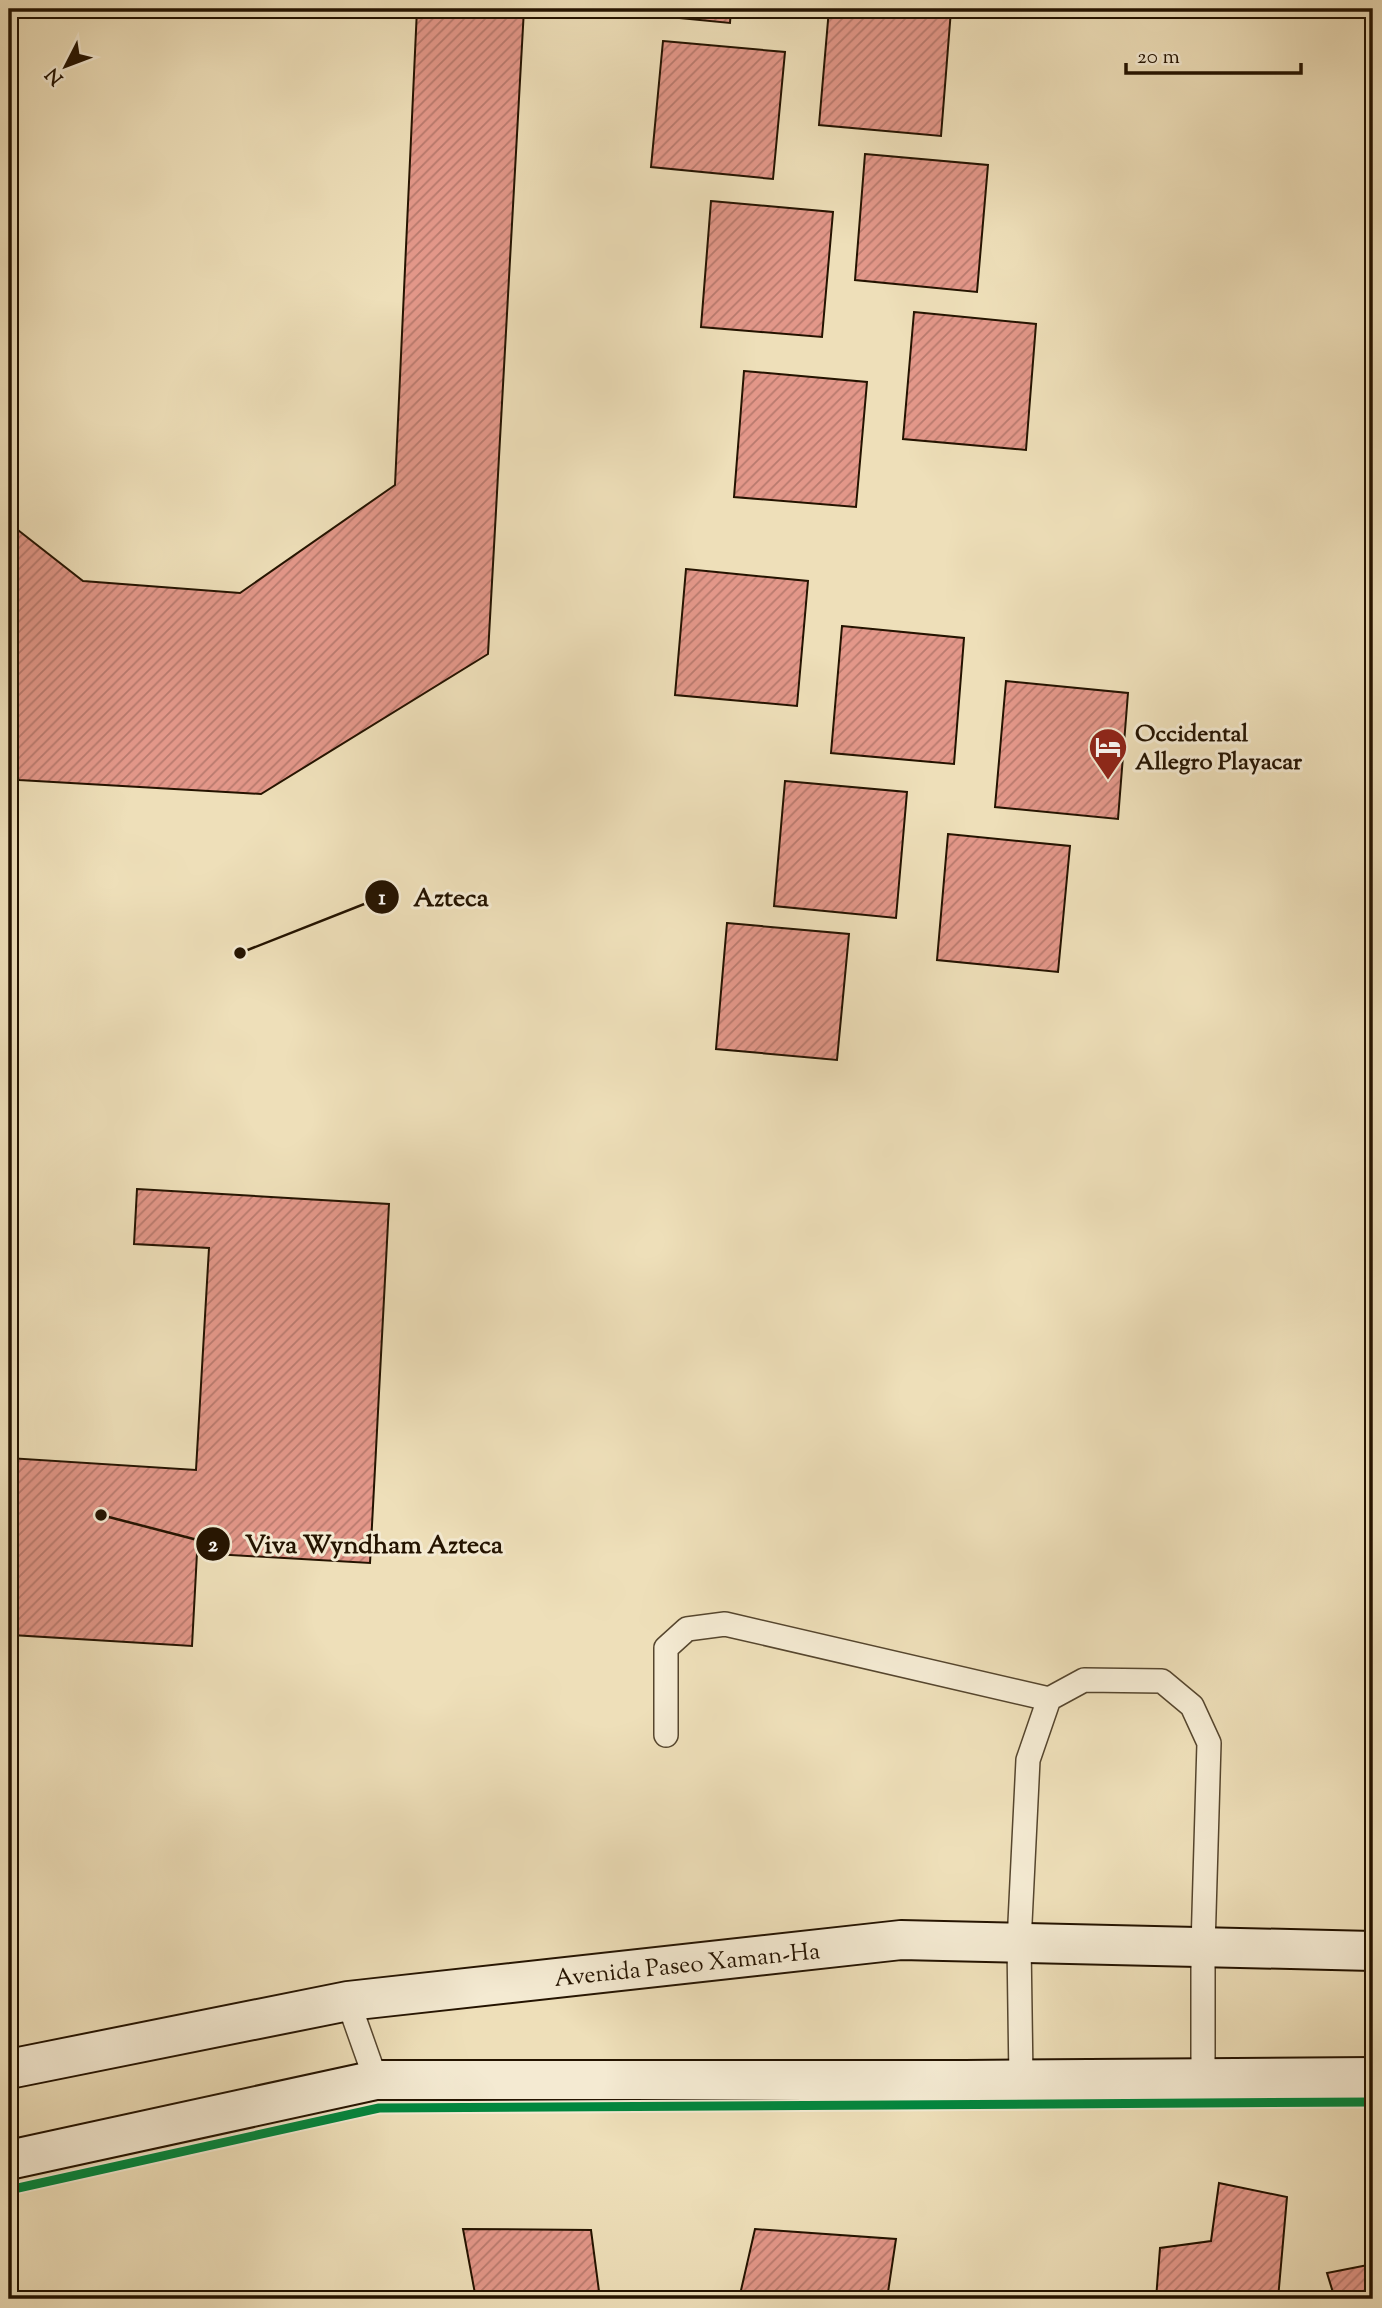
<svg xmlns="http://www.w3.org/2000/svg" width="1382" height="2308" viewBox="0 0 1382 2308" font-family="'Sorts Mill Goudy',serif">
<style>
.building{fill:url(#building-hatch);stroke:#241300;stroke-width:2}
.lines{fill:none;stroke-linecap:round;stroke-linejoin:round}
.service-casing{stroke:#56462e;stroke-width:26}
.secondary-casing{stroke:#241300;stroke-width:42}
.service{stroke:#f4ead2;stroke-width:23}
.secondary{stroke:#f4ead2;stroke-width:38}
.cycleway-casing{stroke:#f4ead2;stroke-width:13}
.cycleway{stroke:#00873e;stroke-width:9}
.labels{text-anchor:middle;stroke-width:6;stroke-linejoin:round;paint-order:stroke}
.poi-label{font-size:24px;font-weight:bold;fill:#241300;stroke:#f4ead2;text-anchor:start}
.street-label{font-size:24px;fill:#241300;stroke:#f4ead2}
.leader{fill:none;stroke:#241300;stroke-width:2.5}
.callout-dot{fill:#241300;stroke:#f4ead2;stroke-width:2.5}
.mark-label{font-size:21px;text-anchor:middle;font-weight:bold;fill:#fff}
.callout-label{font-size:26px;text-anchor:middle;font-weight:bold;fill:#241300;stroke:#f4ead2;stroke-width:6;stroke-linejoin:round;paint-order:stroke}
</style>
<defs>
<pattern id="building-hatch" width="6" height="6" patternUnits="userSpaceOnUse" patternTransform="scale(1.75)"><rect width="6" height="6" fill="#e39789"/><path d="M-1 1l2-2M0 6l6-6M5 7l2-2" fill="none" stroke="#b87a6e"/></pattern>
</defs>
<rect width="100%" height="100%" fill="#eedfb9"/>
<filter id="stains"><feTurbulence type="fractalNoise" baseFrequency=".00286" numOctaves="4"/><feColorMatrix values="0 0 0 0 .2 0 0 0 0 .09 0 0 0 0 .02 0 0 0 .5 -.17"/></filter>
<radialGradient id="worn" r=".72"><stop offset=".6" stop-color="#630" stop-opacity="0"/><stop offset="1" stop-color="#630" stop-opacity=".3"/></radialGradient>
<path class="building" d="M 417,9 L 524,9 L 488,654 L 261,794 L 19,780 L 9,771 L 9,523 L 83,581 L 240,593 L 395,485 Z
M 608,9 L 731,9 L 730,23 L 608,11 Z
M 829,9 L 951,10 L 941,136 L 819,125 Z
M 663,41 L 785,52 L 773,179 L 651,167 Z
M 865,154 L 988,165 L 977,292 L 855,280 Z
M 711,201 L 833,212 L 822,337 L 701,327 Z
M 914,312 L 1036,324 L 1026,450 L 903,439 Z
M 744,371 L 867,382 L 856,507 L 734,497 Z
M 686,569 L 808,581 L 797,706 L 675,695 Z
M 842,626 L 964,638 L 954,764 L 831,753 Z
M 1006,681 L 1128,693 L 1118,819 L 995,807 Z
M 785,781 L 907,792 L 896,918 L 774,906 Z
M 948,834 L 1070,846 L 1058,972 L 937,960 Z
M 727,923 L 849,934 L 837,1060 L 716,1049 Z
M 137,1189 L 389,1204 L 370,1563 L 197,1553 L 192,1646 L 12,1635 L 18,1523 L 9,1522 L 9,1458 L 196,1470 L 209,1248 L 134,1244 Z
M 1219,2183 L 1287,2197 L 1278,2299 L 1156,2299 L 1160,2248 L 1211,2241 Z
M 463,2229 L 591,2230 L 600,2299 L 476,2299 Z
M 755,2229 L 896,2239 L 887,2299 L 739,2299 Z
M 1373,2264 L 1373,2299 L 1335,2299 L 1327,2273 Z"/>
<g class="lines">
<g class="service-casing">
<path id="service" d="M 666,1735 L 666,1648 L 687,1629 L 725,1624 L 1049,1699
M 348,2001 L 376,2080
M 1021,2079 L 1019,1943 L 1028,1760 L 1049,1699 L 1084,1680 L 1162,1681 L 1192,1706 L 1209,1743 L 1203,1947 L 1203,2078"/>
</g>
<g class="secondary-casing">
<path id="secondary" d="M 9,2069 L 348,2001 L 901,1940 L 1373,1951
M 9,2160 L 376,2080 L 965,2080 L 1373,2077"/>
</g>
<use href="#service" class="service"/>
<use href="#secondary" class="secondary"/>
<g class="cycleway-casing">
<path id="cycleway" d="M 9,2190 L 379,2108 L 1373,2102"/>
</g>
<use href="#cycleway" class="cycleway"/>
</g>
<defs>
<g id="hotel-pin" transform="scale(2.0125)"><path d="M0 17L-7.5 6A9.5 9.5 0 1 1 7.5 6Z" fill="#8f2418" stroke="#f4ead2"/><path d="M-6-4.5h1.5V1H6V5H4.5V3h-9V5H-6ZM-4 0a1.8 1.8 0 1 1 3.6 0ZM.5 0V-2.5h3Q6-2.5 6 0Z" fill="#fff"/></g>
</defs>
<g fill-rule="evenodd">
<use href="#hotel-pin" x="1108" y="747"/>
</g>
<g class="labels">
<g class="poi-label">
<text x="1135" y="741">Occidental<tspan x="1135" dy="28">Allegro Playacar</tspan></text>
</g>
<g class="street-label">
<text transform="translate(687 1964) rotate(-6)" y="8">Avenida Paseo Xaman-Ha</text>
</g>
</g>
<path class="leader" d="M240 953L382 897M101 1515L213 1544"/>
<g class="callout-dot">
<circle cx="240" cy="953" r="7"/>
<circle cx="101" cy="1515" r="7"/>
<circle cx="382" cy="897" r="18"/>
<circle cx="213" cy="1544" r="18"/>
</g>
<g class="mark-label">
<text x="382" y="904">1</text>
<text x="213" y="1551">2</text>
</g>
<g class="callout-label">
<text x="451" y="906">Azteca</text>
<text x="374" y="1553">Viva Wyndham Azteca</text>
</g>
<rect width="1382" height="2308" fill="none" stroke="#eedfb9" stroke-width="35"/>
<rect x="10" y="10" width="1361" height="2287" fill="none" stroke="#241300" stroke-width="3.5"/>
<rect x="18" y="18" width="1347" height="2273" fill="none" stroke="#241300" stroke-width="2"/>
<g transform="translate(66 66) rotate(228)" stroke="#f4ead2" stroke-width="5" paint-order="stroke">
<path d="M0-5L12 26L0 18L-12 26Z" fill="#241300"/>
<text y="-10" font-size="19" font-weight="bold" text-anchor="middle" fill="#241300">N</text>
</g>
<path d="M1126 63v10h175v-10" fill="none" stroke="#241300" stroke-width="3.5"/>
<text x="1137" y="63" font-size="21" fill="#241300" stroke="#f4ead2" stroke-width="5" paint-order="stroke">20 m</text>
<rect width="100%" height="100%" filter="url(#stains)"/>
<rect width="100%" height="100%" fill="url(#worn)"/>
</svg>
